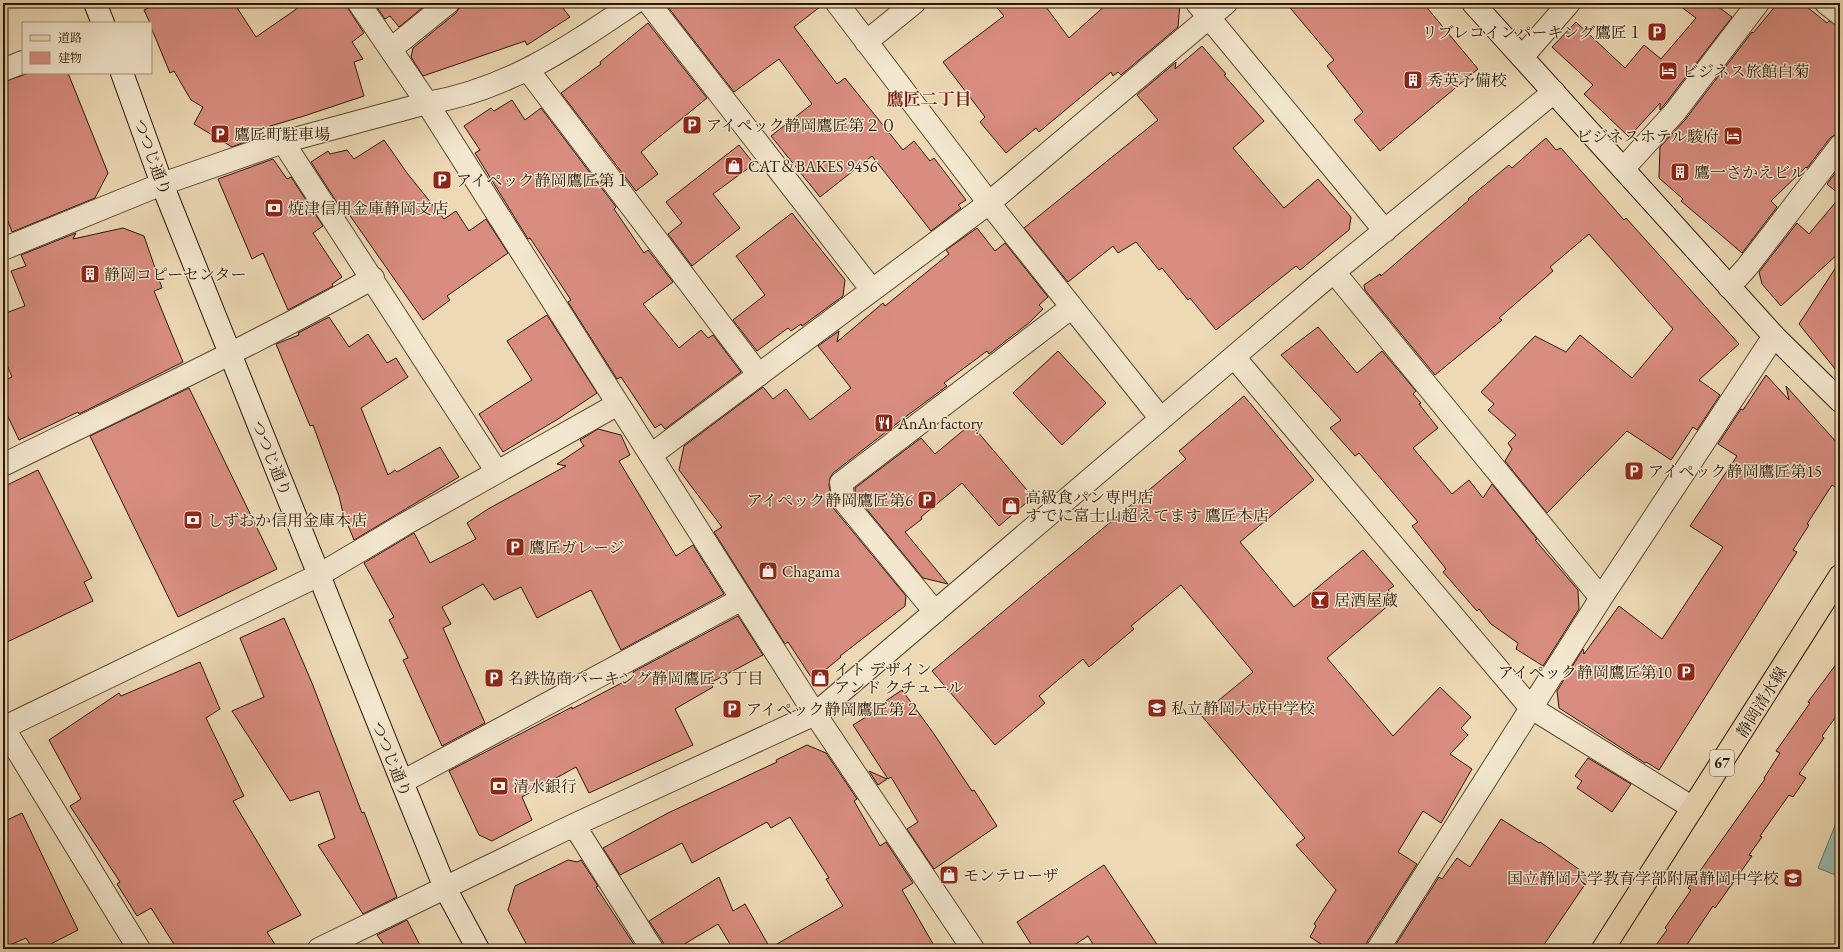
<svg xmlns="http://www.w3.org/2000/svg" width="1843" height="952" viewBox="0 0 1843 952" font-family="'EB Garamond','Noto Serif JP',serif">
<style>
.water{fill:#99bab0;stroke:#6d786c}
.building{fill:#d98d80;stroke:#2b1607}
.lines{fill:none;stroke-linecap:round;stroke-linejoin:round}
.street-casing{stroke:#5c4732;stroke-width:24}
.secondary-casing{stroke:#2b1607;stroke-width:24}
.primary-casing{stroke:#2b1607;stroke-width:24}
.street{stroke:#f3e7cf;stroke-width:22}
.secondary{stroke:#f3e7cf;stroke-width:22}
.primary{stroke:#eddab5;stroke-width:22}
.labels{text-anchor:middle;stroke-width:3;stroke-linejoin:round;paint-order:stroke}
.shield{fill:#f3e7cf;stroke:#675543;stroke-width:1}
.shield-label{font-size:15px;font-weight:bold;fill:#2b1607}
.poi-label{font-size:16px;fill:#2b1607;stroke:#f3e7cf;text-anchor:start}
.street-label{font-size:16px;fill:#2b1607;stroke:#f3e7cf}
.neighbourhood-label{font-size:17px;font-weight:bold;fill:#7a1f14;stroke:#f3e7cf}
</style>
<rect width="100%" height="100%" fill="#eddab5"/>
<filter id="stains"><feTurbulence type="fractalNoise" baseFrequency=".005" numOctaves="4"/><feColorMatrix values="0 0 0 0 .2 0 0 0 0 .09 0 0 0 0 .02 0 0 0 .5 -.17"/></filter>
<radialGradient id="worn" r=".72"><stop offset=".6" stop-color="#630" stop-opacity="0"/><stop offset="1" stop-color="#630" stop-opacity=".3"/></radialGradient>
<path class="water" d="M 1838,818 L 1840,818 L 1840,877 L 1818,868 Z"/>
<path class="building" d="M 160,3 L 234,3 L 256,37 L 305,3 L 347,3 L 349,10 L 364,33 L 352,42 L 363,59 L 354,62 L 364,96 L 304,116 L 254,131 L 258,137 L 232,147 L 194,124 L 203,107 L 191,100 L 174,71 L 170,73 L 151,27 L 151,23 L 150,23 L 144,10 Z
M 374,3 L 428,3 L 399,27 L 390,16 L 385,19 Z
M 460,3 L 559,3 L 570,17 L 527,45 L 525,41 L 423,76 L 411,57 L 413,48 L 456,13 L 459,8 Z
M 672,3 L 825,3 L 794,27 L 837,84 L 845,78 L 903,150 L 914,141 L 930,161 L 934,158 L 966,200 L 958,205 L 961,208 L 931,231 L 872,156 L 820,197 L 771,136 L 812,104 L 779,59 L 734,92 L 668,7 Z
M 993,3 L 1043,3 L 1069,38 L 1108,3 L 1180,3 L 1178,27 L 1121,75 L 1118,72 L 1113,76 L 1111,72 L 1039,132 L 1036,128 L 1006,153 L 980,122 L 985,117 L 943,62 L 1004,16 Z
M 1286,3 L 1423,3 L 1478,69 L 1380,151 L 1354,120 L 1363,112 L 1327,66 L 1334,60 Z
M 1676,3 L 1713,3 L 1732,17 L 1665,104 L 1660,110 L 1660,103 L 1629,137 L 1584,94 L 1593,85 L 1552,47 L 1576,22 L 1625,68 L 1644,45 L 1661,59 L 1696,18 Z
M 1778,3 L 1802,3 L 1827,23 L 1829,21 L 1840,26 L 1840,134 L 1835,135 L 1830,138 L 1807,168 L 1806,167 L 1771,201 L 1777,207 L 1742,253 L 1681,201 L 1683,199 L 1659,178 L 1660,147 L 1685,120 L 1752,32 L 1753,33 Z
M 648,23 L 707,98 L 641,152 L 658,174 L 636,191 L 561,93 L 601,64 L 600,62 Z
M 1202,46 L 1226,74 L 1224,75 L 1264,121 L 1233,148 L 1284,208 L 1318,179 L 1351,217 L 1349,230 L 1300,270 L 1296,266 L 1216,330 L 1190,298 L 1188,300 L 1162,268 L 1159,270 L 1136,242 L 1118,253 L 1113,246 L 1068,282 L 1024,228 L 1158,120 L 1137,95 L 1176,62 L 1175,69 Z
M 29,73 L 68,73 L 108,173 L 95,198 L 12,232 L 8,221 L 3,222 L 3,82 Z
M 512,100 L 525,120 L 541,108 L 616,207 L 614,209 L 644,253 L 648,250 L 673,282 L 643,304 L 679,348 L 701,330 L 708,338 L 713,335 L 741,372 L 665,429 L 661,424 L 655,428 L 621,377 L 617,379 L 568,302 L 571,300 L 530,238 L 528,239 L 475,153 L 480,150 L 464,126 L 491,108 L 494,111 Z
M 1546,138 L 1556,150 L 1561,148 L 1624,220 L 1626,218 L 1739,344 L 1699,380 L 1720,395 L 1697,430 L 1693,427 L 1671,460 L 1627,431 L 1547,513 L 1505,461 L 1512,449 L 1508,443 L 1516,435 L 1488,410 L 1494,404 L 1481,392 L 1535,336 L 1566,352 L 1580,335 L 1632,378 L 1673,329 L 1589,234 L 1550,267 L 1553,271 L 1499,318 L 1502,320 L 1435,375 L 1365,290 L 1364,285 L 1380,274 L 1381,276 L 1469,200 L 1468,199 L 1509,165 L 1512,168 Z
M 384,140 L 407,173 L 444,219 L 456,211 L 469,231 L 486,219 L 508,253 L 447,296 L 450,300 L 423,320 L 346,210 L 343,212 L 311,162 L 328,151 L 330,154 L 347,150 L 354,159 Z
M 739,145 L 754,164 L 713,194 L 740,228 L 692,266 L 668,234 L 682,223 L 666,202 Z
M 273,159 L 287,179 L 291,177 L 323,226 L 313,233 L 342,277 L 332,284 L 333,286 L 288,310 L 263,253 L 252,259 L 218,179 Z
M 1840,167 L 1840,195 L 1827,184 Z
M 1840,197 L 1840,252 L 1781,306 L 1762,284 L 1759,272 L 1797,223 L 1809,234 Z
M 792,213 L 845,280 L 843,296 L 802,326 L 801,324 L 791,331 L 788,328 L 757,351 L 733,320 L 765,295 L 736,256 Z
M 123,228 L 144,236 L 162,288 L 154,291 L 183,362 L 79,414 L 78,412 L 19,440 L 3,406 L 3,381 L 12,377 L 3,355 L 3,314 L 25,306 L 11,271 L 26,266 L 21,255 L 76,233 L 73,239 Z
M 977,228 L 995,251 L 1005,243 L 1048,297 L 1039,305 L 1043,309 L 1030,322 L 989,354 L 987,351 L 944,383 L 947,386 L 904,418 L 833,473 L 830,478 L 829,485 L 834,509 L 906,596 L 905,606 L 840,656 L 841,657 L 813,680 L 788,642 L 785,644 L 714,532 L 722,527 L 679,470 L 684,446 L 763,387 L 773,399 L 786,389 L 810,420 L 851,388 L 818,346 L 839,331 L 837,342 L 883,303 L 885,306 L 949,254 L 946,250 Z
M 1840,261 L 1840,375 L 1799,324 Z
M 547,315 L 597,393 L 558,419 L 503,452 L 479,414 L 532,380 L 507,341 Z
M 329,317 L 349,347 L 368,334 L 387,363 L 396,358 L 408,377 L 361,408 L 388,475 L 395,470 L 397,472 L 440,447 L 459,477 L 354,540 L 343,513 L 339,496 L 313,425 L 310,426 L 276,344 L 299,335 L 298,333 Z
M 1318,327 L 1357,373 L 1382,351 L 1416,391 L 1413,394 L 1421,403 L 1419,404 L 1438,428 L 1413,448 L 1452,494 L 1469,480 L 1483,498 L 1492,484 L 1537,539 L 1535,540 L 1578,590 L 1579,609 L 1543,666 L 1516,649 L 1518,643 L 1491,624 L 1479,609 L 1477,611 L 1443,572 L 1446,569 L 1412,526 L 1418,522 L 1359,453 L 1355,456 L 1330,428 L 1341,420 L 1281,355 Z
M 1058,351 L 1106,403 L 1062,445 L 1013,393 Z
M 1766,375 L 1789,400 L 1786,386 L 1838,444 L 1840,490 L 1832,485 L 1807,524 L 1809,525 L 1793,550 L 1797,552 L 1659,770 L 1646,762 L 1645,763 L 1559,708 L 1557,691 L 1583,649 L 1584,654 L 1619,606 L 1662,639 L 1711,565 L 1723,547 L 1690,526 L 1737,456 L 1718,444 L 1741,409 L 1743,410 Z
M 189,388 L 277,569 L 178,617 L 90,436 Z
M 1244,396 L 1314,480 L 1240,542 L 1294,607 L 1363,550 L 1394,586 L 1388,590 L 1397,598 L 1327,658 L 1393,736 L 1440,687 L 1471,717 L 1461,728 L 1468,735 L 1450,754 L 1472,769 L 1441,823 L 1423,811 L 1398,852 L 1417,864 L 1367,942 L 1366,949 L 1329,949 L 1310,937 L 1316,926 L 1314,924 L 1336,890 L 1296,845 L 1305,838 L 1201,715 L 1253,672 L 1181,585 L 1131,626 L 1134,629 L 1089,667 L 1083,659 L 1039,696 L 1045,703 L 995,745 L 932,671 L 1186,459 L 1179,451 Z
M 971,424 L 1033,497 L 999,526 L 962,483 L 921,517 L 922,519 L 905,532 L 948,584 L 923,578 L 856,496 L 855,488 L 921,438 L 935,454 Z
M 598,429 L 621,435 L 630,455 L 619,461 L 676,556 L 693,545 L 724,594 L 621,650 L 591,590 L 537,618 L 521,587 L 494,600 L 483,584 L 442,607 L 451,624 L 443,628 L 485,723 L 442,746 L 403,660 L 408,658 L 389,620 L 394,617 L 364,563 L 414,533 L 430,563 L 476,539 L 467,523 L 488,509 L 566,466 L 557,464 L 584,446 L 580,440 Z
M 38,470 L 92,578 L 84,582 L 93,601 L 3,644 L 3,487 Z
M 738,616 L 763,655 L 710,683 L 713,687 L 675,709 L 693,745 L 589,793 L 576,767 L 522,797 L 532,820 L 492,841 L 479,835 L 449,771 L 572,707 L 572,709 L 635,676 L 633,672 Z
M 284,618 L 312,683 L 362,813 L 364,812 L 397,897 L 363,914 L 318,845 L 335,838 L 319,791 L 290,801 L 232,711 L 264,697 L 240,638 Z
M 1840,659 L 1840,711 L 1822,736 L 1824,738 L 1799,774 L 1806,778 L 1793,797 L 1789,795 L 1760,836 L 1762,837 L 1749,855 L 1752,856 L 1715,908 L 1713,906 L 1684,949 L 1653,949 L 1667,930 L 1665,928 L 1691,890 L 1688,888 L 1765,779 L 1764,778 L 1780,753 L 1776,751 L 1810,703 L 1808,702 Z
M 200,662 L 220,709 L 206,718 L 244,796 L 233,801 L 301,915 L 267,932 L 278,949 L 177,949 L 151,908 L 137,916 L 117,884 L 120,882 L 70,806 L 81,799 L 49,740 L 119,693 L 121,696 Z
M 902,690 L 934,734 L 972,791 L 974,790 L 997,826 L 934,869 L 907,829 L 918,822 L 891,777 L 888,779 L 853,725 L 866,717 L 865,715 Z
M 807,745 L 826,753 L 857,799 L 854,801 L 880,846 L 886,842 L 913,883 L 902,890 L 936,949 L 733,949 L 718,924 L 676,949 L 664,949 L 663,942 L 649,921 L 719,877 L 733,911 L 745,904 L 770,948 L 843,906 L 826,879 L 829,878 L 790,817 L 771,828 L 767,822 L 692,863 L 682,843 L 620,875 L 603,848 L 668,813 L 777,762 L 776,760 Z
M 1588,758 L 1631,784 L 1612,812 L 1577,788 L 1582,781 L 1575,776 Z
M 869,771 L 887,779 L 878,785 Z
M 22,813 L 78,930 L 41,949 L 33,949 L 26,938 L 3,948 L 3,822 Z
M 1501,819 L 1539,843 L 1540,842 L 1590,877 L 1541,949 L 1393,949 L 1439,877 L 1442,879 L 1457,858 L 1470,867 Z
M 568,860 L 577,862 L 581,860 L 598,886 L 596,887 L 637,949 L 529,949 L 508,910 L 515,886 Z
M 1104,865 L 1160,949 L 1096,949 L 1088,936 L 1068,949 L 1034,949 L 1017,922 Z
M 407,920 L 422,949 L 387,949 L 377,935 Z"/>
<g class="lines">
<g class="street-casing">
<path id="street" d="M 359,3 L 427,103 L 815,714 L 973,949
M 649,3 L 872,290
M 837,3 L 989,203 L 1161,419
M 1197,3 L 1385,231
M 1826,3 L 1840,14
M 866,42 L 914,3
M 391,49 L 448,3
M 1522,57 L 1569,3
M 3,70 L 23,62
M 528,70 L 759,375
M 283,142 L 497,472
M 1623,169 L 1675,112 L 1758,3
M 3,249 L 162,184 L 283,142 L 427,103 C 507,90 569,47 634,3
M 1334,272 L 1601,598
M 1729,287 L 1747,267 L 1840,146
M 1234,357 L 1530,707 L 1693,808
M 651,455 L 989,203 L 1226,3
M 3,465 C 127,404 252,346 373,278
M 935,612 L 844,501 L 841,483 L 1072,307
M 3,727 L 139,949
M 3,728 L 319,575 L 405,524 L 618,404
M 402,782 L 742,599
M 574,825 L 652,949
M 319,949 L 574,825 L 815,714 L 1318,285 L 1554,92
M 1378,949 L 1601,598 L 1774,336"/>
</g>
<g class="secondary-casing">
<path id="secondary" d="M 95,3 L 103,23
M 1473,3 L 1774,336 L 1840,401
M 122,73 L 162,184 L 402,782 L 445,888 L 478,949"/>
</g>
<g class="primary-casing">
<path id="primary" d="M 1603,949 L 1840,576"/>
</g>
<use href="#street" class="street"/>
<use href="#secondary" class="secondary"/>
<use href="#primary" class="primary"/>
</g>
<defs>
<g id="parking-square" transform="scale(1)"><rect x="-9" y="-9" width="18" height="18" rx="4" fill="#8f2418" stroke="#f3e7cf"/><path d="M-3.5-5.5H1a3.5 3.5 0 0 1 0 7H-1V5.5H-3.5ZM-1-3.4V-.6H.8a1.4 1.4 0 0 0 0-2.8Z" fill="#fff"/></g>
<g id="hotel-square" transform="scale(1)"><rect x="-9" y="-9" width="18" height="18" rx="4" fill="#8f2418" stroke="#f3e7cf"/><path d="M-6-4.5h1.5V1H6V5H4.5V3h-9V5H-6ZM-4 0a1.8 1.8 0 1 1 3.6 0ZM.5 0V-2.5h3Q6-2.5 6 0Z" fill="#fff"/></g>
<g id="building-square" transform="scale(1)"><rect x="-9" y="-9" width="18" height="18" rx="4" fill="#8f2418" stroke="#f3e7cf"/><path d="M-4-6H4V6H1V3H-1V6H-4ZM-2.5-4.3h1.7v1.8h-1.7ZM.8-4.3h1.7v1.8H.8ZM-2.5-1h1.7V.8h-1.7ZM.8-1h1.7V.8H.8Z" fill="#fff"/></g>
<g id="shop-square" transform="scale(1)"><rect x="-9" y="-9" width="18" height="18" rx="4" fill="#8f2418" stroke="#f3e7cf"/><path d="M-5-2.5h2.3a2.7 3.5 0 0 1 5.4 0H5L5.5 6h-11ZM-1.5-2.5h3a1.5 2.3 0 0 0-3 0Z" fill="#fff"/></g>
<g id="bank-square" transform="scale(1)"><rect x="-9" y="-9" width="18" height="18" rx="4" fill="#8f2418" stroke="#f3e7cf"/><path d="M-6-4H6V4H-6ZM0-2.3a2.3 2.3 0 1 0 0 4.6a2.3 2.3 0 1 0 0-4.6Z" fill="#fff"/></g>
<g id="restaurant-square" transform="scale(1)"><rect x="-9" y="-9" width="18" height="18" rx="4" fill="#8f2418" stroke="#f3e7cf"/><path d="M-5-6h1v4h1v-4h1v4h1v-4h1v5L-1.5 .5V6h-2V.5L-5-1ZM5-6V6H3V1.5H1.5Q1.5-4 5-6Z" fill="#fff"/></g>
<g id="bar-square" transform="scale(1)"><rect x="-9" y="-9" width="18" height="18" rx="4" fill="#8f2418" stroke="#f3e7cf"/><path d="M-6-5H6L.8 .8V4.5H3.5V6h-7V4.5H-.8V.8Z" fill="#fff"/></g>
<g id="school-square" transform="scale(1)"><rect x="-9" y="-9" width="18" height="18" rx="4" fill="#8f2418" stroke="#f3e7cf"/><path d="M0-5L7-2L0 1L-7-2ZM-4 1L0 2.5L4 1V4Q0 6-4 4Z" fill="#fff"/></g>
</defs>
<g fill-rule="evenodd">
<use href="#parking-square" x="1657" y="32"/>
<use href="#hotel-square" x="1668" y="71"/>
<use href="#building-square" x="1413" y="80"/>
<use href="#parking-square" x="692" y="125"/>
<use href="#parking-square" x="220" y="134"/>
<use href="#hotel-square" x="1733" y="136"/>
<use href="#shop-square" x="734" y="166"/>
<use href="#building-square" x="1680" y="172"/>
<use href="#parking-square" x="442" y="180"/>
<use href="#bank-square" x="274" y="208"/>
<use href="#building-square" x="90" y="274"/>
<use href="#restaurant-square" x="884" y="423"/>
<use href="#parking-square" x="1634" y="471"/>
<use href="#parking-square" x="927" y="500"/>
<use href="#shop-square" x="1011" y="506"/>
<use href="#bank-square" x="193" y="520"/>
<use href="#parking-square" x="515" y="547"/>
<use href="#shop-square" x="768" y="571"/>
<use href="#bar-square" x="1320" y="600"/>
<use href="#parking-square" x="1686" y="672"/>
<use href="#parking-square" x="494" y="678"/>
<use href="#shop-square" x="820" y="678"/>
<use href="#school-square" x="1157" y="708"/>
<use href="#parking-square" x="732" y="709"/>
<use href="#bank-square" x="499" y="786"/>
<use href="#shop-square" x="949" y="875"/>
<use href="#school-square" x="1793" y="878"/>
</g>
<g class="labels">
<rect class="shield" x="1710" y="750" width="24" height="26" rx="3"/>
<g class="shield-label">
<text x="1722" y="768">67</text>
</g>
<g class="poi-label">
<text x="1643" y="38" text-anchor="end">リブレコインパーキング鷹匠１</text>
<text x="1682" y="77">ビジネス旅館白菊</text>
<text x="1427" y="86">秀英予備校</text>
<text x="706" y="131">アイペック静岡鷹匠第２０</text>
<text x="234" y="140">鷹匠町駐車場</text>
<text x="1719" y="142" text-anchor="end">ビジネスホテル駿府</text>
<text x="748" y="172">CAT＆BAKES 9456</text>
<text x="1694" y="178">鷹一さかえビル</text>
<text x="456" y="186">アイペック静岡鷹匠第１</text>
<text x="288" y="214">焼津信用金庫静岡支店</text>
<text x="104" y="280">静岡コピーセンター</text>
<text x="898" y="429">AnAn factory</text>
<text x="1648" y="477">アイペック静岡鷹匠第15</text>
<text x="1025" y="503">高級食パン専門店<tspan x="1025" dy="18">すでに富士山超えてます 鷹匠本店</tspan></text>
<text x="913" y="506" text-anchor="end">アイペック静岡鷹匠第6</text>
<text x="207" y="526">しずおか信用金庫本店</text>
<text x="529" y="553">鷹匠ガレージ</text>
<text x="782" y="577">Chagama</text>
<text x="1334" y="606">居酒屋蔵</text>
<text x="834" y="675">イト デザイン<tspan x="834" dy="18">アンド クチュール</tspan></text>
<text x="1672" y="678" text-anchor="end">アイペック静岡鷹匠第10</text>
<text x="508" y="684">名鉄協商パーキング静岡鷹匠３丁目</text>
<text x="1171" y="714">私立静岡大成中学校</text>
<text x="746" y="715">アイペック静岡鷹匠第２</text>
<text x="513" y="792">清水銀行</text>
<text x="963" y="881">モンテローザ</text>
<text x="1779" y="884" text-anchor="end">国立静岡大学教育学部附属静岡中学校</text>
</g>
<g class="street-label">
<text transform="translate(153 157) rotate(70)" y="6">つつじ通り</text>
<text transform="translate(272 458) rotate(68)" y="6">つつじ通り</text>
<text transform="translate(1761 702) rotate(-58)" y="6">静岡清水線</text>
<text transform="translate(392 759) rotate(68)" y="6">つつじ通り</text>
</g>
<g class="neighbourhood-label">
<text x="929" y="105">鷹匠二丁目</text>
</g>
</g>
<rect width="1843" height="952" fill="none" stroke="#eddab5" stroke-width="16"/>
<rect x="4" y="4" width="1835" height="944" fill="none" stroke="#2b1607" stroke-width="2"/>
<rect x="8" y="8" width="1827" height="936" fill="none" stroke="#2b1607"/>
<rect x="22" y="22" width="130" height="52" fill="#f3e7cf" stroke="#a3937f"/>
<rect x="30" y="35" width="20" height="6" fill="#eddab5" stroke="#a3937f"/>
<text x="58" y="42" font-size="12" fill="#2b1607">道路</text>
<rect x="30" y="52" width="20" height="12" fill="#d98d80" stroke="#a3937f"/>
<text x="58" y="62" font-size="12" fill="#2b1607">建物</text>
<rect width="100%" height="100%" filter="url(#stains)"/>
<rect width="100%" height="100%" fill="url(#worn)"/>
</svg>
